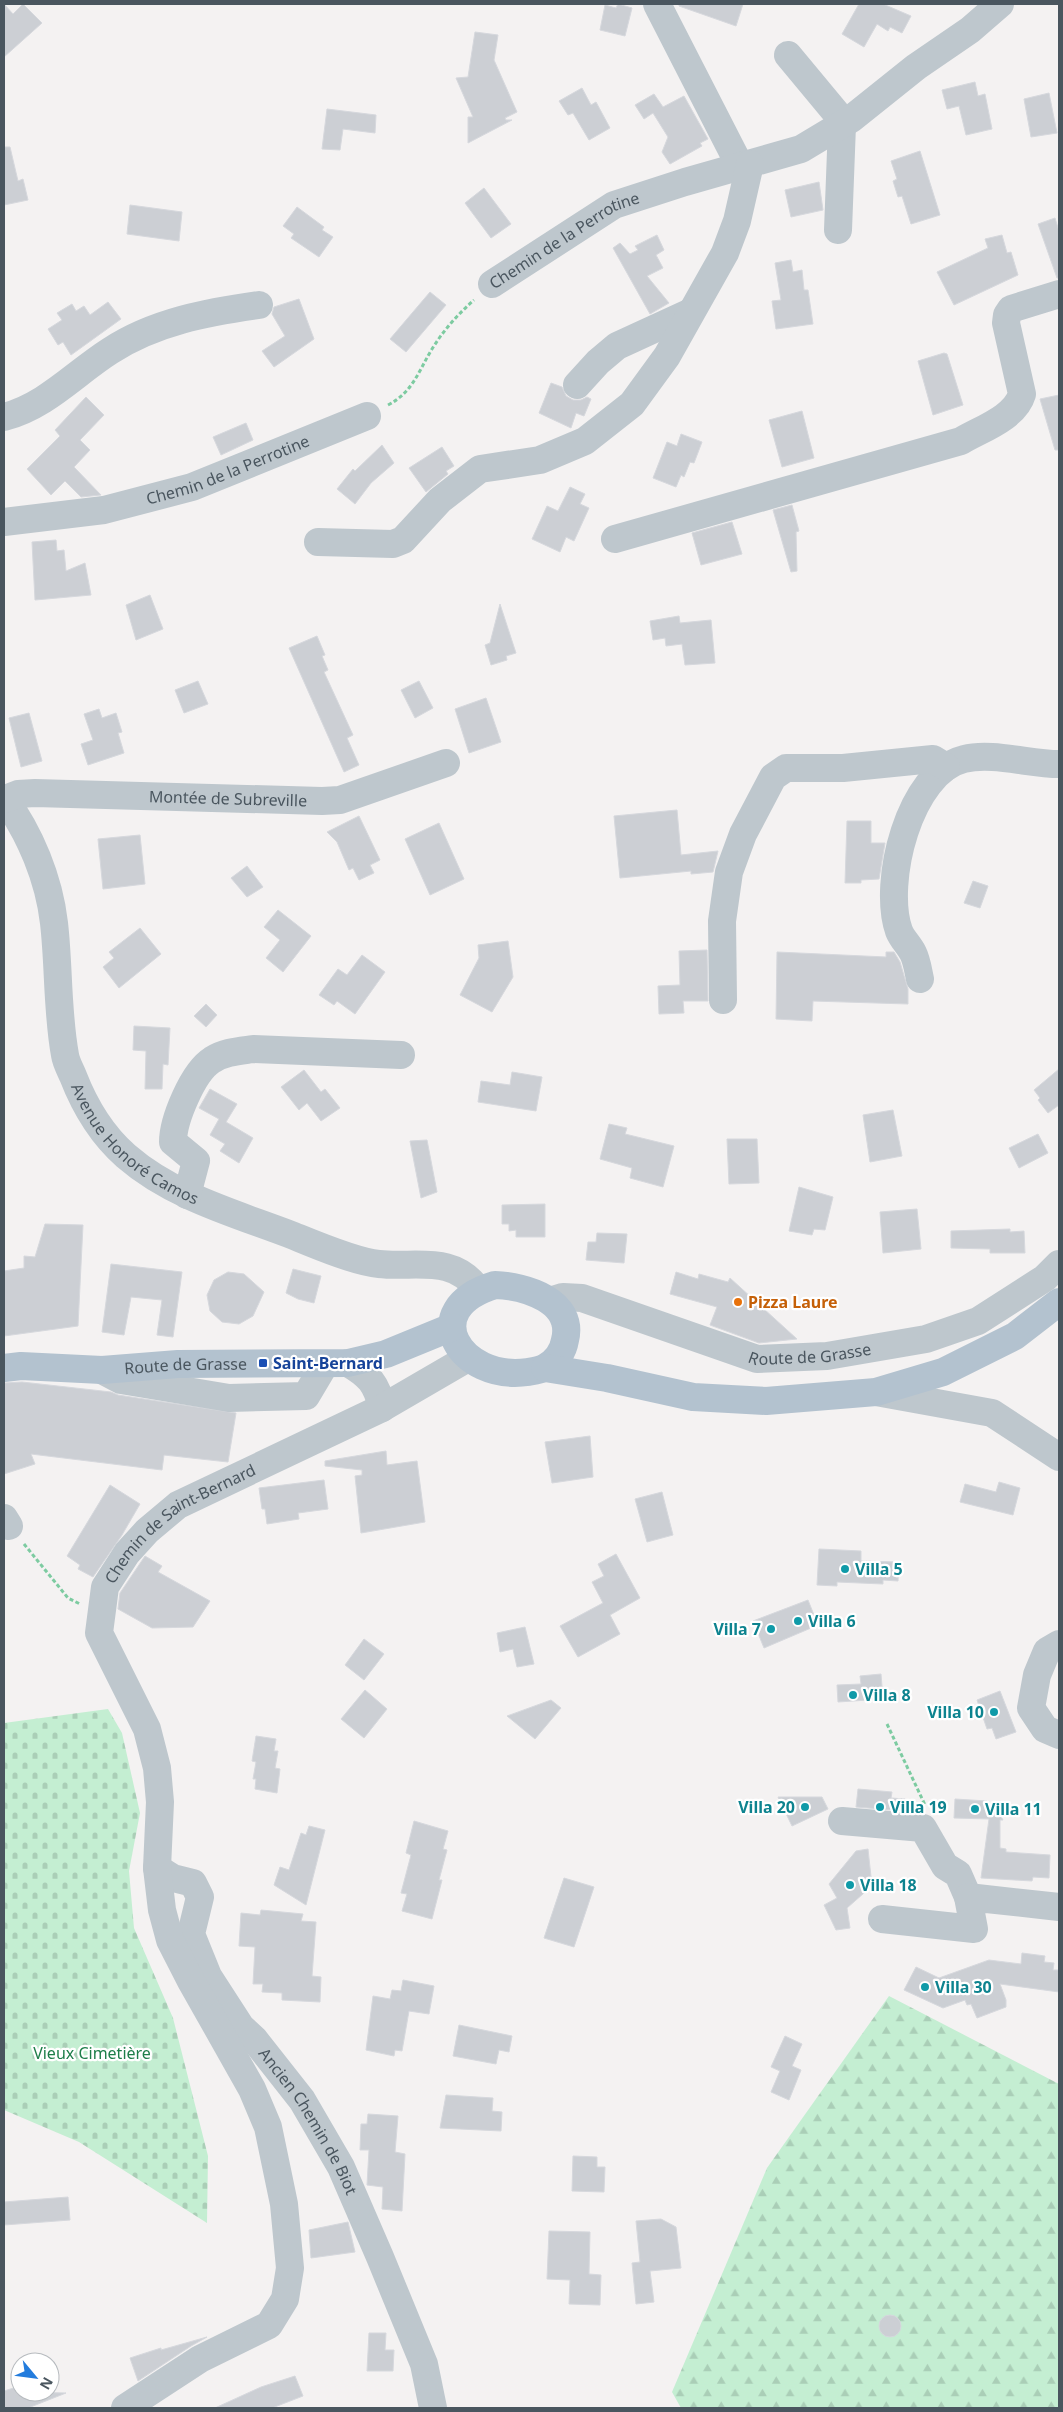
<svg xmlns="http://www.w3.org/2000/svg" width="1063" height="2412" viewBox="0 0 1063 2412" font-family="'Noto Sans',sans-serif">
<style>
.forest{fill:url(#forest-firs)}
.cemetery{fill:url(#cemetery-stones)}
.building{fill:#cccfd4;stroke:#d6d8dd}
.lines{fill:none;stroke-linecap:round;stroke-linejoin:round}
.path{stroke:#7dcba1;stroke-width:3;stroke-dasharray:4 2.5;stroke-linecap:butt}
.minor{stroke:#bec7cd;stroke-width:28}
.major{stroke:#b3c2cf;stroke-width:28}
.food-dot{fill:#e8710a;stroke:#fff;stroke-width:2}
.transit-dot{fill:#1a4fb4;stroke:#fff;stroke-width:2}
.culture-dot{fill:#0f9aa8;stroke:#fff;stroke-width:2}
.labels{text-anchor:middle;stroke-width:4.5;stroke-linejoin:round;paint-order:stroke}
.street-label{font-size:16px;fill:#4a565f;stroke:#fff}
.food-label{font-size:16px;font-weight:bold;fill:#c56008;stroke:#fff;text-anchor:start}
.transit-label{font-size:16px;font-weight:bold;fill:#164399;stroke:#fff;text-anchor:start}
.culture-label{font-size:16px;font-weight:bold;fill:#0d838f;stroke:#fff;text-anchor:start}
.park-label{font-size:16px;fill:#1d7e49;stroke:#fff}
</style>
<defs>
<pattern id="forest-firs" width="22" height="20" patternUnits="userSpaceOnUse" patternTransform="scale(1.25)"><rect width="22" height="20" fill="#c4eed2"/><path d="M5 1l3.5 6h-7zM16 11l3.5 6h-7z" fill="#aaceb7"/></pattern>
<pattern id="cemetery-stones" width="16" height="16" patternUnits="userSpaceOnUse" patternTransform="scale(1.25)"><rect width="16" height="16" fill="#c4eed2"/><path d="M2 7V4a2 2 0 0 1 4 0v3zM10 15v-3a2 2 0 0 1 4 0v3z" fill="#aaceb7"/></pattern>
</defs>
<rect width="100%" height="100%" fill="#f4f2f2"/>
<path class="forest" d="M 889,1996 L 1059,2084 L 1059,2408 L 681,2408 L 672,2392 L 767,2168 Z"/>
<path class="cemetery" d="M 108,1709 L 122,1733 L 140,1813 L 129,1871 L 134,1928 L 173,2018 L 208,2156 L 207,2223 L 79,2142 L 4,2110 L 4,1723 Z"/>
<path class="building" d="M 4,4 L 13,14 L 23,4 L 42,23 L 4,57 Z
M 618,4 L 632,8 L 625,36 L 600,30 L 605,5 L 616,8 Z
M 679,4 L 743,4 L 736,26 L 679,6 Z
M 859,4 L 883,4 L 911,16 L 902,33 L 890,27 L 888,31 L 877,24 L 864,47 L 842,34 Z
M 475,32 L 498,35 L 494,60 L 517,112 L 505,118 L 506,120 L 512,120 L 468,143 L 468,117 L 473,117 L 456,78 L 468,77 Z
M 975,82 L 978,96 L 985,94 L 992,129 L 966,135 L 959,106 L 947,109 L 942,90 Z
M 582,88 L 591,105 L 596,102 L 610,128 L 589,140 L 573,113 L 568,115 L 559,101 Z
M 1049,93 L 1057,133 L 1031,137 L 1024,99 Z
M 654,94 L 663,107 L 684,96 L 708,139 L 700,143 L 702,146 L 670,164 L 662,152 L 668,137 L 653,113 L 644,119 L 635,105 Z
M 327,109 L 376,115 L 375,133 L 343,129 L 340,150 L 322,149 Z
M 4,147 L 10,147 L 18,181 L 23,179 L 28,200 L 4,205 Z
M 920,151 L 940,215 L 911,224 L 902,196 L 898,197 L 893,181 L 897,179 L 891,161 Z
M 819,182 L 823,210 L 791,217 L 785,190 Z
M 484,188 L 511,224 L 491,238 L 465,203 Z
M 130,205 L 182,212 L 179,241 L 127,234 Z
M 297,207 L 324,227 L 322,230 L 333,237 L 319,257 L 291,238 L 294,234 L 283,226 Z
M 1055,218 L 1059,231 L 1059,278 L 1057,278 L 1038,224 Z
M 657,235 L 664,250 L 656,255 L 663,268 L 647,276 L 669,303 L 650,314 L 613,248 L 620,243 L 630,254 L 638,250 L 635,246 Z
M 1002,235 L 1007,253 L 1011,252 L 1018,275 L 954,305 L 937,272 L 988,248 L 985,239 Z
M 791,260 L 793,272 L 802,270 L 804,290 L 808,290 L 813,324 L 776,329 L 772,301 L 781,300 L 775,263 Z
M 430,292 L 446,305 L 406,352 L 390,339 Z
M 299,299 L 314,339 L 274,367 L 262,351 L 285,336 L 272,314 L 274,307 Z
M 108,302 L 121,319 L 71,355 L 63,342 L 58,345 L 48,329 L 62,320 L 57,313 L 72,304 L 76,311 L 84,306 L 90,315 Z
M 944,353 L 947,354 L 963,405 L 933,415 L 918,361 Z
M 551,383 L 562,387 L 566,396 L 573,400 L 581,400 L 587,397 L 591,399 L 584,416 L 576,413 L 571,428 L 539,413 Z
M 1059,395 L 1059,450 L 1055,450 L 1040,399 Z
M 86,397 L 104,415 L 80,440 L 90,450 L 74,467 L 101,495 L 81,497 L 65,481 L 51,495 L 27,469 L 60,436 L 55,430 Z
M 802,411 L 814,458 L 782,467 L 769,420 Z
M 246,423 L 253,440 L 221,455 L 213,437 Z
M 681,434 L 702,442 L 694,463 L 690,462 L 684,477 L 681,475 L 676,487 L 653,478 L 667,442 L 677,446 Z
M 382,445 L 394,463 L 371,483 L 355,504 L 337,489 L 353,469 L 355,471 Z
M 442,447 L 454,466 L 446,471 L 448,474 L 426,492 L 409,468 Z
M 570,487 L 585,494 L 580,504 L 589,508 L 574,541 L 566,537 L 560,552 L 532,539 L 547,506 L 558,511 Z
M 792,505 L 799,531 L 796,532 L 797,571 L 791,572 L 773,510 Z
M 732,522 L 742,554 L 701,565 L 692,533 Z
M 56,540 L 57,551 L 64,550 L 66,571 L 85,563 L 91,595 L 35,600 L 32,542 Z
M 150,595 L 163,629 L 136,640 L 126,605 Z
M 500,604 L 516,653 L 506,656 L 507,660 L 491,665 L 485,645 L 490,643 Z
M 679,616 L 680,623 L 711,620 L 715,663 L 685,665 L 682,644 L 666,646 L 665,638 L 653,640 L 650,621 Z
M 317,636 L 325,655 L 322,656 L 328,670 L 324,672 L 353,735 L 347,738 L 359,765 L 344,772 L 289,648 Z
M 198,681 L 208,704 L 184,713 L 175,690 Z
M 419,681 L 433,708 L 415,718 L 401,690 Z
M 486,698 L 501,742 L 469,753 L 455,709 Z
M 99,709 L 102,718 L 116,713 L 122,732 L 118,733 L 124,753 L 88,765 L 81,744 L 93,740 L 84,714 Z
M 29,713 L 42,761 L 21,767 L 9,718 Z
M 677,810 L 681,855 L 718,851 L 713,872 L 691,874 L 691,871 L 620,878 L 614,816 Z
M 359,816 L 380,860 L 370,865 L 374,873 L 359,880 L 353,868 L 349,870 L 337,842 L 327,832 Z
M 847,821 L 871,821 L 871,843 L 885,843 L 879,879 L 861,880 L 861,883 L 845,883 Z
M 439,823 L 464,879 L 430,895 L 405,839 Z
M 140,835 L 145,884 L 103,889 L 98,839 Z
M 247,866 L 263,887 L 247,897 L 231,878 Z
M 973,881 L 988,886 L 980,908 L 964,903 Z
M 278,910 L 311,936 L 283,972 L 266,958 L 280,940 L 264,927 Z
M 140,928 L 161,954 L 119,988 L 103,967 L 114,958 L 109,952 Z
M 508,941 L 513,977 L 492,1012 L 460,995 L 479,958 L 478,945 Z
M 707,950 L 708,1001 L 683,1001 L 684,1013 L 659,1014 L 658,986 L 680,985 L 679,951 Z
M 777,952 L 886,957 L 886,952 L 894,952 L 900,962 L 908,989 L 908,1004 L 813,1001 L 812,1021 L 776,1019 Z
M 362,955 L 385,972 L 355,1014 L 337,1001 L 334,1005 L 319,995 L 338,969 L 347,975 Z
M 206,1004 L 217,1015 L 206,1027 L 194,1016 Z
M 134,1026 L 170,1028 L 168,1065 L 163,1064 L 162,1089 L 145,1089 L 146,1051 L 133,1050 Z
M 1059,1069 L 1059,1105 L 1048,1113 L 1038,1100 L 1040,1098 L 1034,1090 Z
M 304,1070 L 321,1092 L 325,1089 L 340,1108 L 321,1121 L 307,1103 L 299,1110 L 281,1087 Z
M 512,1072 L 542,1077 L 536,1111 L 478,1102 L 481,1081 L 510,1085 Z
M 210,1089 L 237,1104 L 226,1122 L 253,1138 L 239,1163 L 220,1151 L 225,1144 L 210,1135 L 219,1119 L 199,1108 Z
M 893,1110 L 902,1156 L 870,1162 L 863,1115 Z
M 609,1124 L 627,1128 L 625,1134 L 674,1146 L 663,1187 L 630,1178 L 632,1168 L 600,1159 Z
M 1038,1134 L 1048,1153 L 1019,1168 L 1009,1148 Z
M 727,1139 L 757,1139 L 759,1183 L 729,1184 Z
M 427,1140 L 437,1192 L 421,1198 L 410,1141 Z
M 799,1187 L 833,1197 L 825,1230 L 814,1229 L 812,1235 L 789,1231 Z
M 545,1204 L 545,1237 L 516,1237 L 516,1230 L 509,1231 L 509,1224 L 502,1224 L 502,1205 Z
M 917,1209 L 921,1249 L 883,1253 L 880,1212 Z
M 45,1224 L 83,1225 L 78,1326 L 4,1336 L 4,1271 L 24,1268 L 24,1256 L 35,1257 Z
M 1010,1229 L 1010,1232 L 1024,1231 L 1025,1253 L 990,1253 L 990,1249 L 951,1248 L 951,1231 Z
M 597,1233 L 627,1234 L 624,1263 L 586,1260 L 588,1242 L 596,1242 Z
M 111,1264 L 182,1272 L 173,1337 L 157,1335 L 162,1300 L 131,1297 L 124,1335 L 102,1332 Z
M 293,1269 L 321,1276 L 314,1303 L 298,1299 L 286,1293 Z
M 228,1272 L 244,1274 L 264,1292 L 253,1316 L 239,1324 L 222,1322 L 210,1311 L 207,1295 L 214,1280 Z
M 676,1272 L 698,1279 L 699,1274 L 728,1282 L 730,1278 L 797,1339 L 759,1343 L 710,1325 L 717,1307 L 670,1294 Z
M 22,1382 L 111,1392 L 118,1395 L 236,1413 L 228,1462 L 164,1455 L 162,1470 L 31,1454 L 35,1464 L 4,1474 L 4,1383 Z
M 590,1436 L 593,1477 L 552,1483 L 545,1442 Z
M 386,1451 L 387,1465 L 417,1461 L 425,1522 L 361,1533 L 355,1476 L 362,1475 L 362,1470 L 325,1466 L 325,1461 Z
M 324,1480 L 328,1509 L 298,1513 L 299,1519 L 267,1524 L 265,1509 L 262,1509 L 259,1488 Z
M 999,1482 L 1020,1488 L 1013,1515 L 960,1502 L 965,1484 L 996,1492 Z
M 110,1485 L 140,1504 L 122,1535 L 93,1577 L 78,1569 L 80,1565 L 67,1556 Z
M 662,1492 L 673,1535 L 647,1542 L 635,1499 Z
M 819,1549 L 861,1551 L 861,1561 L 899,1562 L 898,1581 L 883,1580 L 883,1584 L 837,1582 L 837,1586 L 817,1585 Z
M 616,1554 L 640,1598 L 610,1615 L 620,1634 L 578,1657 L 560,1626 L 603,1603 L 592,1582 L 604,1576 L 598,1564 Z
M 145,1556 L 162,1566 L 158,1572 L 210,1601 L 193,1627 L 152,1628 L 118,1609 L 120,1593 Z
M 808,1600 L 818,1625 L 764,1648 L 753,1621 Z
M 525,1627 L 534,1664 L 517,1667 L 513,1649 L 500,1652 L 497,1633 Z
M 364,1639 L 384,1654 L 364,1680 L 345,1665 Z
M 881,1674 L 883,1699 L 838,1702 L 837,1685 L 861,1684 L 860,1676 Z
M 365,1690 L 387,1709 L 364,1738 L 341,1719 Z
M 1000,1691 L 1016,1732 L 996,1739 L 992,1728 L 987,1729 L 977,1700 Z
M 551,1700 L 561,1708 L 535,1739 L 507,1716 Z
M 256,1736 L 276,1739 L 274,1751 L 278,1751 L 275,1768 L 280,1769 L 277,1793 L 255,1789 L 256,1779 L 253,1779 L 256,1762 L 252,1761 Z
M 858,1789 L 892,1792 L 891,1798 L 905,1799 L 904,1811 L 856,1807 Z
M 778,1797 L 822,1797 L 828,1809 L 792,1826 Z
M 955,1799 L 987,1801 L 994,1809 L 1000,1810 L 1000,1815 L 1003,1820 L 1000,1820 L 1000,1848 L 1006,1849 L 1006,1852 L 1050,1855 L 1049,1878 L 1033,1877 L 1032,1881 L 981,1878 L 989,1819 L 954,1818 Z
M 414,1821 L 448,1831 L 443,1849 L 447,1850 L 439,1880 L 442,1880 L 432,1919 L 402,1911 L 407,1894 L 401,1893 L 411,1855 L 406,1853 Z
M 309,1826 L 325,1830 L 306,1905 L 274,1885 L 280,1867 L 289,1870 L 301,1833 L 306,1835 Z
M 868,1849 L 872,1886 L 847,1908 L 850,1928 L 836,1930 L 824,1905 L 837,1898 L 829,1884 L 856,1851 Z
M 564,1878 L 594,1887 L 574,1947 L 544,1938 Z
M 261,1910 L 303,1914 L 301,1921 L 316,1922 L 312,1976 L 321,1977 L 320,2002 L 282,2000 L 282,1993 L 262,1992 L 263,1984 L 253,1984 L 255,1947 L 239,1946 L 241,1913 L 260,1915 Z
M 1022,1953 L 1045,1956 L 1044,1962 L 1054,1963 L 1053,1970 L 1059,1970 L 1059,1992 L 1000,1984 L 1006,2000 L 1006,2007 L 977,2018 L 971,2004 L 967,2005 L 965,2000 L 943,2008 L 904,1990 L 916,1967 L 939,1978 L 989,1960 L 1021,1964 Z
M 403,1980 L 434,1986 L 429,2014 L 409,2011 L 402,2051 L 395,2050 L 394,2056 L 366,2050 L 373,1996 L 390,1999 L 392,1990 L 401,1991 Z
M 459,2025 L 512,2036 L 509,2052 L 499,2050 L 496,2064 L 453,2056 Z
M 785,2036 L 802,2044 L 792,2066 L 801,2070 L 789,2100 L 771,2092 L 780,2071 L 771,2067 Z
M 446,2095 L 493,2098 L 492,2111 L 502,2112 L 501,2131 L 440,2128 Z
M 368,2114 L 398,2116 L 395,2152 L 405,2154 L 402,2211 L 382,2209 L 383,2187 L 367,2185 L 369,2150 L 360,2150 L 361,2124 L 367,2124 Z
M 573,2156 L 597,2157 L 597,2167 L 605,2167 L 604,2192 L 572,2191 Z
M 68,2197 L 70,2220 L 4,2225 L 4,2202 Z
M 661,2219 L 676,2227 L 681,2268 L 650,2271 L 654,2302 L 636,2304 L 632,2263 L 640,2262 L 636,2221 Z
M 348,2222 L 355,2252 L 311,2258 L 309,2230 Z
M 549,2231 L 590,2232 L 589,2274 L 601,2275 L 600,2305 L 569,2304 L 570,2280 L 547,2279 Z
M879 2326a11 11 0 1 1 22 0a11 11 0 1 1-22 0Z
M 369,2333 L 386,2333 L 385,2350 L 394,2350 L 393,2371 L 367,2371 Z
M 207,2337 L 191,2346 L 138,2381 L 130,2358 L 161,2348 L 161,2350 Z
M 295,2376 L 303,2396 L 272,2408 L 215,2408 L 261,2387 Z
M 20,2386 L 20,2392 L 66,2393 L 28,2408 L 4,2408 L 4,2391 Z"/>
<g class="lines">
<path class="path" d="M 388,405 C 413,392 418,372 432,349 C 443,331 458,314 474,300
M 24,1544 L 68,1598 L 80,1604
M 887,1724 L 925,1805"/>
<g class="minor">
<path d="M 657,4 L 740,166"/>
<path d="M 788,55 L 837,114 L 842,125 L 838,230"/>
<path id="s1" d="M 492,284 L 614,205 L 685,182 L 801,149 L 851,119 L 916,67 L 970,30 L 1000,4"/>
<path d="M 577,385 L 598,362 L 617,346 L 691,312"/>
<path d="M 4,417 C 46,406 74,374 110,351 C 154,322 208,312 259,305"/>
<path id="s2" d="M 4,522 L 104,510 L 192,487 L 367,416"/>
<path d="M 615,539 L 961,441 C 981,429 1015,418 1022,394 L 1006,323 L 1007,315 L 1011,309 L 1059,294"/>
<path d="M 318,542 L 393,544 L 403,540 L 440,500 L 480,469 L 540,460 L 585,441 L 632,404 L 667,356 L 725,253 L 737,221 L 750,164"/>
<path id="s3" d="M 4,798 C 30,833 49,879 54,923 C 59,966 57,1012 65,1055 C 66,1062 70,1069 73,1076 C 85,1107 101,1134 126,1156 C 173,1197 237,1214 294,1236 C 316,1245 356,1262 379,1264 C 415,1268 454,1254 478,1290"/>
<path id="s4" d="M 5,799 L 18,794 L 35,793 L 322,801 L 340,800 L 446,763"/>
<path d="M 920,979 C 918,970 917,961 913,953 C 909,945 902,939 899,931 C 882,883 909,772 964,759 C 992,752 1030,764 1059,764"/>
<path d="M 723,1000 L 722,921 L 729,872 L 743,834 L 773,777 L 786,768 L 843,768 L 933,759 L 946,767"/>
<path d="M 187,1195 L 196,1161 L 173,1142 C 173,1120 193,1072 212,1060 C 224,1052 239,1051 253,1049 L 401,1055"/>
<path id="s5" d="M 550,1301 L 563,1297 L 582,1298 L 757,1359 L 827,1356 L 926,1339 L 978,1321 L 1045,1278 L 1059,1264"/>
<path d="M 348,1363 C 369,1375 377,1384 382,1408"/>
<path d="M 102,1370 L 121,1380 L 229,1398 L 306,1396 L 325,1364"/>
<path d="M 876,1392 L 992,1413 L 1059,1457"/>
<path d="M 4,1518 L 9,1526"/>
<path d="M 1059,1644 L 1047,1651 L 1037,1675 L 1031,1708 L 1045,1729 L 1059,1735"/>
<path d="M 842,1821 L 923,1828 L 945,1866 L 958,1874 L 968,1897"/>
<path id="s6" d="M 157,1868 L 173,1878 L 193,1883 L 200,1897 L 191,1934 L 208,1976 L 241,2027 L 254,2039 L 302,2100 L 341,2167 L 380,2257 L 424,2364 L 433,2408"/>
<path d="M 882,1919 L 974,1929 L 968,1897 L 1059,1907"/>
<path id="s7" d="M 125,2408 L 200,2359 L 269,2325 L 285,2299 L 290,2268 L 284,2204 L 268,2127 L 252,2089 L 191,1981 L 170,1940 L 162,1910 L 157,1868 L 160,1802 L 157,1768 L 147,1729 L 99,1633 L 105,1587 L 127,1553 L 147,1531 L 178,1505 L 382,1408 L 468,1358"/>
</g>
<g class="major">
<path d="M 495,1285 C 525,1286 575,1301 565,1340 C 563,1352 556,1361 546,1367 C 541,1370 534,1371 528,1372 C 460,1382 415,1309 495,1285 Z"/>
<path id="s8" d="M 4,1368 L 21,1366 L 102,1370 L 178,1364 L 348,1363 L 386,1354 L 452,1327"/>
<path d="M 545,1368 L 607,1378 L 693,1397 L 766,1401 L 876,1392 L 943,1372 L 1015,1336 L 1059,1302"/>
</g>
</g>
<circle class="food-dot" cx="738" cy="1302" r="5"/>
<rect class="transit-dot" x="258" y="1358" width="10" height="10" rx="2.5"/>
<g class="culture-dot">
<circle cx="845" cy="1569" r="5"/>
<circle cx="798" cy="1621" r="5"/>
<circle cx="771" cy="1629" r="5"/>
<circle cx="853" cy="1695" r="5"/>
<circle cx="994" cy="1712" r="5"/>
<circle cx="805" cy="1807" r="5"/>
<circle cx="880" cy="1807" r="5"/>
<circle cx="975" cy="1809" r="5"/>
<circle cx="850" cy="1885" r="5"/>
<circle cx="925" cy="1987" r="5"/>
</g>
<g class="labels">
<g class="street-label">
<text dy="6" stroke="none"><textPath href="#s1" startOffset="85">Chemin de la Perrotine</textPath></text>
<text dy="6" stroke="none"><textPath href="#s2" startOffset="231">Chemin de la Perrotine</textPath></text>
<text dy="6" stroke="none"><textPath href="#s4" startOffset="224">Montée de Subreville</textPath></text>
<text dy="6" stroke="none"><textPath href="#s3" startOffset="386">Avenue Honoré Camos</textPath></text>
<text dy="6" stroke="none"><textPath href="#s5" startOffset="271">Route de Grasse</textPath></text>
<text dy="6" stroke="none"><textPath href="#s8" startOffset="182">Route de Grasse</textPath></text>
<text dy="6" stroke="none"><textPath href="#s7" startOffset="1051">Chemin de Saint-Bernard</textPath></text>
<text dy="6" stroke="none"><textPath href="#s6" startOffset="316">Ancien Chemin de Biot</textPath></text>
</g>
<g class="food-label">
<text x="748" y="1308">Pizza Laure</text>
</g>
<g class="transit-label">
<text x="273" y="1369">Saint-Bernard</text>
</g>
<g class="culture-label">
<text x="855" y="1575">Villa 5</text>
<text x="808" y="1627">Villa 6</text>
<text x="761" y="1635" text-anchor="end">Villa 7</text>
<text x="863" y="1701">Villa 8</text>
<text x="984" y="1718" text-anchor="end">Villa 10</text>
<text x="795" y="1813" text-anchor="end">Villa 20</text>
<text x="890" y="1813">Villa 19</text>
<text x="985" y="1815">Villa 11</text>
<text x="860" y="1891">Villa 18</text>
<text x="935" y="1993">Villa 30</text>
</g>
<g class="park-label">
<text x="92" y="2059">Vieux Cimetière</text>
</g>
</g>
<rect width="1063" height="2412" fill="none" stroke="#4a565f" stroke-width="10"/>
<g transform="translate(35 2377) rotate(119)"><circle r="24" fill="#ffffff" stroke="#b7bbbf"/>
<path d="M0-4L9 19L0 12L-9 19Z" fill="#237cdd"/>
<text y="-8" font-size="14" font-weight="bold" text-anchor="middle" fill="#4a565f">N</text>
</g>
</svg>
